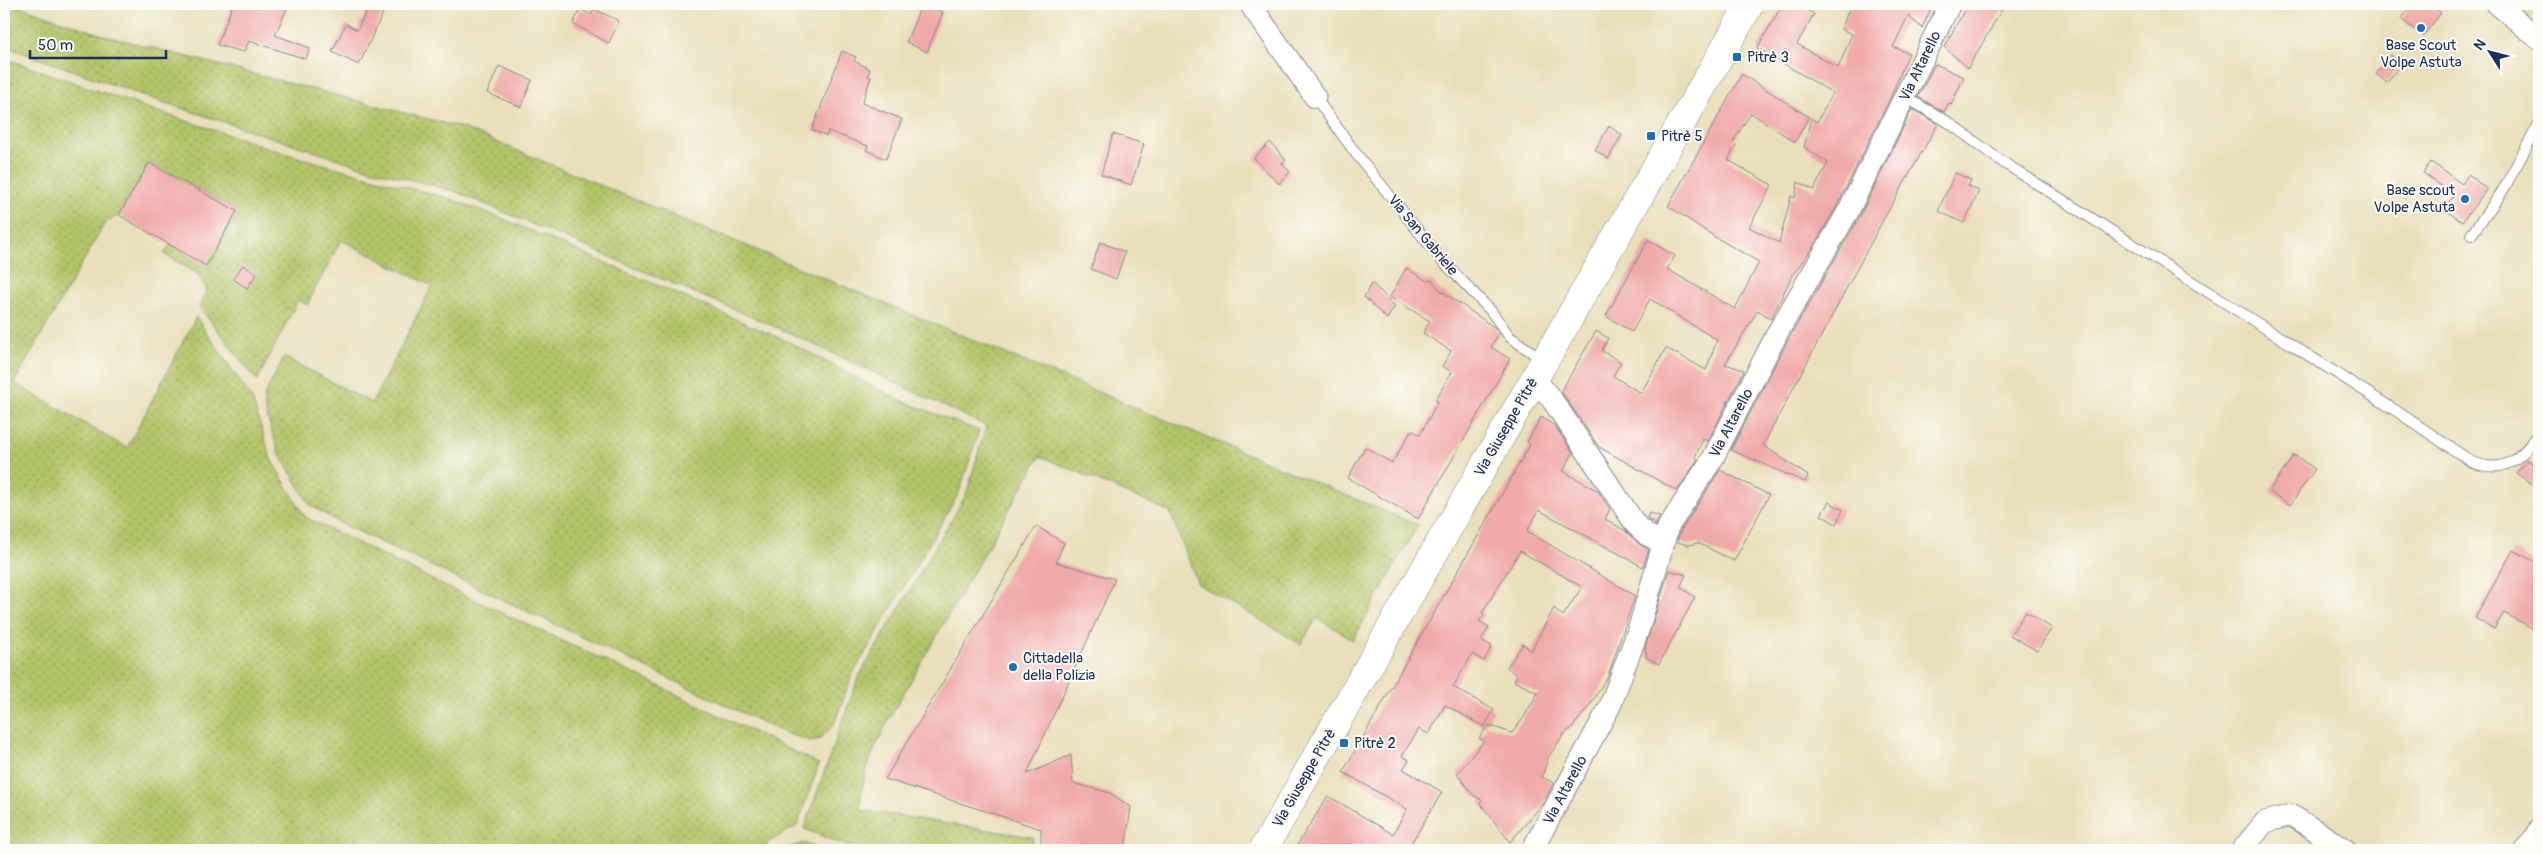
<svg xmlns="http://www.w3.org/2000/svg" width="2543" height="854" viewBox="0 0 2543 854" font-family="Pangolin,sans-serif">
<style>
.grass{fill:url(#grass-dots);stroke:#667a62}
.building{fill:#efa9a8}
.lines{fill:none;stroke-linecap:round;stroke-linejoin:round}
.lane-casing{stroke:#82878c;stroke-width:12}
.street-casing{stroke:#82878c;stroke-width:23}
.secondary-casing{stroke:#82878c;stroke-width:29}
.lane{stroke:#fff;stroke-width:10}
.street{stroke:#fff;stroke-width:21}
.secondary{stroke:#fff;stroke-width:28}
.poi-dot{fill:#1f6fb2;stroke:#fdfcf7;stroke-width:2}
.labels{text-anchor:middle;stroke-width:4;stroke-linejoin:round;paint-order:stroke}
.poi-label{font-size:15px;fill:#1b2f5e;stroke:#fdfcf7;text-anchor:start}
.street-label{font-size:15px;fill:#1b2f5e;stroke:#fdfcf7}
</style>
<defs>
<pattern id="grass-dots" width="8" height="8" patternUnits="userSpaceOnUse" patternTransform="scale(1.25)"><rect width="8" height="8" fill="#b2c467"/><path d="M2 2h.1M6 6h.1" fill="none" stroke="#90a058" stroke-width="1.8" stroke-linecap="round"/></pattern>
</defs>
<rect width="100%" height="100%" fill="#fdfcf7"/>
<filter id="ink" filterUnits="userSpaceOnUse"><feTurbulence type="fractalNoise" baseFrequency=".02" numOctaves="2"/><feDisplacementMap in="SourceGraphic" scale="10" xChannelSelector="R" yChannelSelector="G"/><feConvolveMatrix kernelMatrix="1 2 1 2 8 2 1 2 1" color-interpolation-filters="sRGB"/></filter>
<filter id="wash" filterUnits="userSpaceOnUse"><feTurbulence type="fractalNoise" baseFrequency=".0096" numOctaves="4" result="noise"/><feDisplacementMap in="SourceGraphic" scale="20" xChannelSelector="R" yChannelSelector="G"/><feGaussianBlur stdDeviation="1.12" result="paint"/><feColorMatrix in="noise" values="0 0 0 0 0 0 0 0 0 0 0 0 0 0 0 0 0 1.4 0 .05"/><feComposite in="paint" operator="in"/></filter>
<g filter="url(#wash)">
<rect width="100%" height="100%" fill="#e9dfba"/>
<path class="grass" d="M 4,4 L 13,4 L 103,35 L 463,128 L 1418,525 L 1353,640 L 1317,618 L 1301,644 L 1198,584 L 1170,512 L 1040,456 L 890,717 C 876,746 859,777 861,810 L 1033,837 L 1032,846 L 1038,846 L 1038,850 L 858,850 L 804,829 L 858,678 L 966,495 L 986,426 L 792,334 L 454,191 L 363,167 L 153,99 L 4,46 Z
M 4,58 L 150,109 L 294,156 L 451,199 L 501,218 L 789,342 L 897,399 L 979,431 L 959,493 L 852,675 L 834,725 L 820,739 L 810,741 L 785,733 L 338,522 L 310,505 L 279,453 L 265,410 L 264,396 L 284,357 L 372,403 L 432,286 L 341,240 L 307,305 L 298,300 L 257,381 L 199,306 L 207,290 L 198,274 L 164,254 L 170,245 L 206,265 L 237,211 L 149,163 L 119,215 L 105,223 L 14,383 L 127,448 L 196,317 L 252,399 L 271,459 L 305,517 L 453,590 L 647,680 L 819,764 L 797,826 L 769,842 L 763,850 L 4,850 Z
M 804,843 L 824,850 L 781,850 Z"/>
<g id="blocks">
<path class="building" d="M 233,4 L 289,4 L 275,35 L 310,48 L 306,59 L 249,41 L 244,52 L 217,45 Z
M 370,4 L 387,4 L 359,65 L 332,52 L 346,24 L 357,30 Z
M 922,4 L 943,12 L 927,52 L 906,42 Z
M 1783,4 L 1796,4 L 1814,14 L 1797,44 L 1838,68 L 1852,34 L 1841,29 L 1851,4 L 1933,4 L 1922,28 L 1908,16 L 1893,47 L 1909,53 L 1891,96 L 1838,204 L 1811,250 L 1793,274 L 1771,319 L 1758,310 L 1725,364 L 1744,370 L 1708,441 L 1703,439 L 1695,457 L 1698,459 L 1677,491 L 1599,447 L 1561,391 L 1596,331 L 1608,338 L 1602,351 L 1621,362 L 1613,376 L 1641,393 L 1666,348 L 1706,370 L 1717,340 L 1650,299 L 1632,332 L 1606,316 L 1648,240 L 1675,256 L 1667,269 L 1735,309 L 1759,262 L 1715,237 L 1668,206 L 1742,74 L 1809,117 L 1795,142 L 1751,113 L 1733,142 L 1736,145 L 1728,160 L 1772,185 L 1749,227 L 1779,243 L 1791,196 L 1795,198 L 1798,182 L 1814,190 L 1828,163 L 1804,147 L 1811,118 L 1817,122 L 1833,93 L 1757,48 Z
M 1968,4 L 2005,4 L 1968,68 L 1944,47 Z
M 2413,4 L 2430,4 L 2441,13 L 2423,36 L 2401,19 Z
M 580,9 L 591,15 L 594,9 L 619,21 L 609,43 L 573,24 Z
M 842,51 L 856,57 L 854,61 L 870,69 L 868,76 L 871,77 L 862,103 L 902,119 L 886,159 L 866,150 L 868,146 L 828,131 L 827,136 L 812,130 Z
M 2390,55 L 2401,63 L 2387,83 L 2376,74 Z
M 1935,64 L 1964,77 L 1951,105 L 1949,103 L 1944,112 L 1918,97 Z
M 499,66 L 532,80 L 521,107 L 487,93 Z
M 1912,109 L 1938,124 L 1882,222 L 1763,445 L 1808,476 L 1805,482 L 1731,450 L 1788,340 L 1860,216 Z
M 1609,126 L 1622,135 L 1608,159 L 1595,150 Z
M 1113,134 L 1144,144 L 1131,185 L 1101,174 Z
M 1270,142 L 1286,160 L 1282,163 L 1290,172 L 1279,184 L 1254,158 Z
M 2431,162 L 2462,184 L 2468,175 L 2487,189 L 2462,222 L 2444,209 L 2454,195 L 2423,173 Z
M 149,163 L 237,211 L 206,266 L 119,215 Z
M 1955,173 L 1971,180 L 1968,186 L 1979,191 L 1964,223 L 1938,211 Z
M 1100,242 L 1125,252 L 1116,279 L 1091,269 Z
M 243,265 L 257,274 L 247,288 L 233,279 Z
M 1406,268 L 1427,281 L 1432,280 L 1440,290 L 1495,328 L 1499,333 L 1491,347 L 1510,359 L 1418,519 L 1348,478 L 1365,447 L 1392,463 L 1412,430 L 1420,435 L 1438,401 L 1435,400 L 1452,372 L 1442,366 L 1451,351 L 1423,333 L 1430,321 L 1390,297 Z
M 1372,283 L 1395,306 L 1387,319 L 1364,297 Z
M 1541,417 L 1555,426 L 1573,453 L 1563,471 L 1598,491 L 1610,509 L 1605,519 L 1624,530 L 1639,544 L 1649,550 L 1643,567 L 1539,510 L 1527,531 L 1635,596 L 1608,676 L 1590,705 L 1572,728 L 1564,734 L 1548,758 L 1542,777 L 1554,783 L 1542,805 L 1510,842 L 1480,803 L 1482,800 L 1473,795 L 1457,774 L 1484,741 L 1479,738 L 1488,725 L 1512,733 L 1524,717 L 1538,693 L 1514,681 L 1517,676 L 1507,667 L 1523,644 L 1531,651 L 1554,608 L 1563,616 L 1582,587 L 1520,551 L 1482,613 L 1484,615 L 1479,621 L 1489,627 L 1481,640 L 1492,646 L 1484,661 L 1472,654 L 1453,687 L 1494,710 L 1484,727 L 1445,705 L 1429,734 L 1419,729 L 1402,756 L 1409,760 L 1403,769 L 1442,792 L 1407,850 L 1294,850 L 1328,796 L 1393,834 L 1407,809 L 1343,772 L 1530,445 L 1527,442 Z
M 2294,455 L 2315,469 L 2290,505 L 2269,491 Z
M 2528,460 L 2539,468 L 2539,489 L 2516,473 Z
M 1720,470 L 1769,495 L 1734,561 L 1698,543 L 1688,545 L 1677,542 L 1680,532 Z
M 1829,502 L 1843,510 L 1836,524 L 1821,515 Z
M 1649,513 L 1660,516 L 1656,525 L 1647,518 Z
M 1036,526 L 1064,543 L 1056,562 L 1115,579 L 1027,774 L 1071,755 L 1073,783 L 1110,793 L 1131,807 L 1125,850 L 1041,850 L 1041,829 L 885,779 Z
M 2513,550 L 2539,564 L 2539,632 L 2504,613 L 2494,629 L 2475,618 Z
M 1669,570 L 1686,575 L 1680,587 L 1695,597 L 1659,664 L 1647,658 L 1645,647 Z
M 2026,612 L 2052,628 L 2037,651 L 2010,635 Z"/>
</g>
</g>
<g filter="url(#ink)">
<use href="#blocks" fill-opacity="0" stroke="#82878c" stroke-width="1"/>
<g class="lines">
<g class="lane-casing">
<path id="lane" d="M 1315,97 L 1354,151 L 1440,258 L 1490,310 L 1510,337 L 1543,360
M 1905,97 L 1948,122 L 2001,161 L 2398,412 L 2472,462 C 2505,475 2519,459 2539,434
M 2471,235 L 2502,192 L 2539,124"/>
</g>
<g class="street-casing">
<path id="street" d="M 1250,4 L 1315,97
M 2497,4 L 2539,39
M 1534,378 L 1553,401 L 1636,525 L 1647,535 L 1664,543
M 1532,850 L 1610,706 L 1639,628 L 1668,527 L 1713,458 L 1779,330 L 1849,210 L 1950,4
M 2242,850 L 2265,822 L 2291,815 L 2346,850
M 2526,850 L 2539,830"/>
</g>
<g class="secondary-casing">
<path id="secondary" d="M 1263,850 L 1750,4"/>
</g>
<use href="#lane" class="lane"/>
<use href="#street" class="street"/>
<use href="#secondary" class="secondary"/>
</g>
</g>
<g class="poi-dot">
<circle cx="2421" cy="28" r="5"/>
<rect x="1732" y="52" width="10" height="10" rx="2.5"/>
<rect x="1646" y="131" width="10" height="10" rx="2.5"/>
<circle cx="2465" cy="199" r="5"/>
<circle cx="1013" cy="667" r="5"/>
<rect x="1339" y="738" width="10" height="10" rx="2.5"/>
</g>
<g class="labels">
<g class="poi-label">
<text x="2421" y="50" text-anchor="middle">Base Scout<tspan x="2421" dy="17">Volpe Astuta</tspan></text>
<text x="1747" y="62">Pitrè 3</text>
<text x="1661" y="141">Pitrè 5</text>
<text x="2455" y="195" text-anchor="end">Base scout<tspan x="2455" dy="17">Volpe Astuta</tspan></text>
<text x="1023" y="663">Cittadella<tspan x="1023" dy="17">della Polizia</tspan></text>
<text x="1354" y="748">Pitrè 2</text>
</g>
<g class="street-label">
<text transform="translate(1920 66) rotate(-64)" y="5">Via Altarello</text>
<text transform="translate(1423 235) rotate(50)" y="5">Via San Gabriele</text>
<text transform="translate(1731 423) rotate(-62)" y="5">Via Altarello</text>
<text transform="translate(1506 427) rotate(-60)" y="5">Via Giuseppe Pitrè</text>
<text transform="translate(1304 778) rotate(-60)" y="5">Via Giuseppe Pitrè</text>
<text transform="translate(1565 790) rotate(-62)" y="5">Via Altarello</text>
</g>
</g>
<rect width="2543" height="854" fill="none" stroke="#fdfcf7" stroke-width="20"/>
<g transform="translate(2490 52) rotate(306)" stroke="#fdfcf7" stroke-width="4" paint-order="stroke">
<path d="M0-4L9 19L0 12L-9 19Z" fill="#1b2f5e"/>
<text y="-8" font-size="14" font-weight="bold" text-anchor="middle" fill="#1b2f5e">N</text>
</g>
<path d="M30 50v8h136v-8" fill="none" stroke="#1b2f5e" stroke-width="2.5"/>
<text x="38" y="50" font-size="15" fill="#1b2f5e" stroke="#fdfcf7" stroke-width="4" paint-order="stroke">50 m</text>
</svg>
